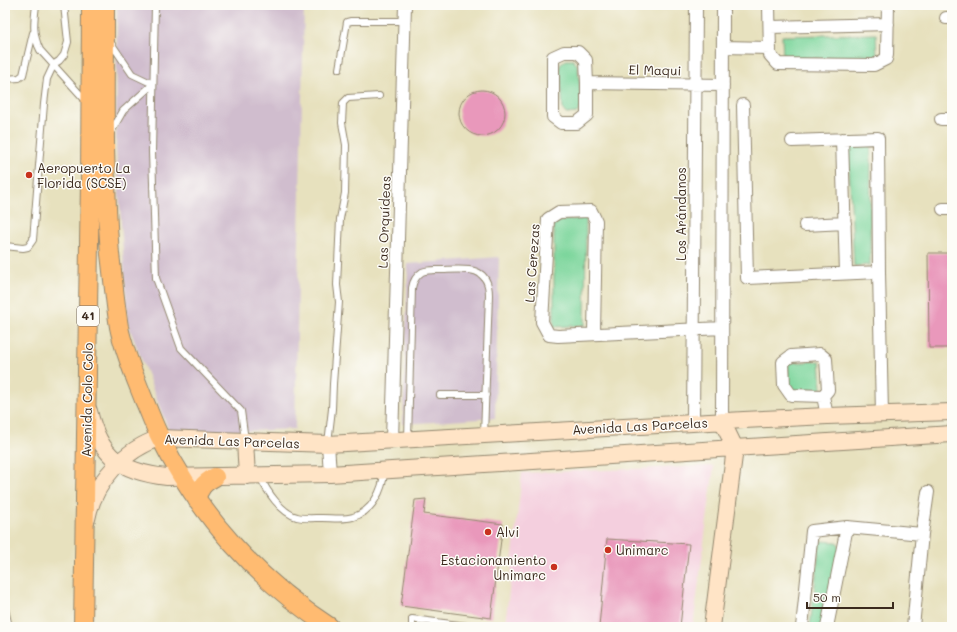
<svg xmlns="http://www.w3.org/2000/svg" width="957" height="632" viewBox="0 0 957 632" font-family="Mali,sans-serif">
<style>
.built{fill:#f4cfde}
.industrial{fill:#d0bdce}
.green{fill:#7dd69c;stroke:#5c805d}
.building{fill:#e998bb}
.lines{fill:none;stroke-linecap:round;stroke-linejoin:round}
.lane-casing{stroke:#91866e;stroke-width:8}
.street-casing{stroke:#91866e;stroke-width:14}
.secondary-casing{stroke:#91866e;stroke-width:18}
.primary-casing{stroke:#91866e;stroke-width:20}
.lane{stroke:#fff;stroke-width:6}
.street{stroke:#fff;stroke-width:12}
.secondary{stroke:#ffe4c6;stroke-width:16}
.primary{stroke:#ffbb71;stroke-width:18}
.poi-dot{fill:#c8321e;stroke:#fdfcf7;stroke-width:1.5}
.labels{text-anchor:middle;stroke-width:3;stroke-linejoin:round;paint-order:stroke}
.shield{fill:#fdfcf7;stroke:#75695f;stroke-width:1}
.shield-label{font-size:12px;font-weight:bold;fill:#3b2a1e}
.street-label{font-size:13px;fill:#3b2a1e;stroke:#fdfcf7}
.poi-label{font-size:13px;fill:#3b2a1e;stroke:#fdfcf7;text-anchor:start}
</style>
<rect width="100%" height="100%" fill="#fdfcf7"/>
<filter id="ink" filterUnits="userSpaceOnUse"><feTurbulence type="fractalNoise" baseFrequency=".025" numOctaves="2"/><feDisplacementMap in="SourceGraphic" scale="8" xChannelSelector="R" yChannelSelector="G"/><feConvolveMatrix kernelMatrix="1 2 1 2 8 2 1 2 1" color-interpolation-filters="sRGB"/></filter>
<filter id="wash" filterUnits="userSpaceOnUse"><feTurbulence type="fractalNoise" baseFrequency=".012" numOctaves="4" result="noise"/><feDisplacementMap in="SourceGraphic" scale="16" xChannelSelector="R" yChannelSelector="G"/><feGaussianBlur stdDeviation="0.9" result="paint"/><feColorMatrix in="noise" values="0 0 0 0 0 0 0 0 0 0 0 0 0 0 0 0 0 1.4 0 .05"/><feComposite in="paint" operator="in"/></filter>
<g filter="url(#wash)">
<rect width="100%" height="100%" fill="#e7e1be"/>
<path class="built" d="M 714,466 L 693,627 L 505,627 L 522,473 Z"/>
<path class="industrial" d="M 117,5 L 304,5 L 295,429 L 170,434 L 128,324 L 116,149 Z
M 499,257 L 495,418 L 403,424 L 408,264 Z"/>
<path class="green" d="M 876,34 L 877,57 L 783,59 L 782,36 Z
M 566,60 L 573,60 L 578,66 L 581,107 L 577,113 L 566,114 L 563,110 L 560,65 Z
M 871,143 L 870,265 L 854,266 L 848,144 Z
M 586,218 L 585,325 L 554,327 L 554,222 Z
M 820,361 L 822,389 L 789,391 L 788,363 Z
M 820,541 L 837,542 L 841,549 L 824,627 L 810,627 Z"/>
<g id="blocks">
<path class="building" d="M459 113a23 23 0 1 1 46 0a23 23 0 1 1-46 0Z
M 928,253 L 952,253 L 952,348 L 929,348 Z
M 426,499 L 424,514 L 503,524 L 491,618 L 401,606 L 415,500 Z
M 607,539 L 689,544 L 680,627 L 599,627 Z"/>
</g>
</g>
<g filter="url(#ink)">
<use href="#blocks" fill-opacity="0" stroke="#91866e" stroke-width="1"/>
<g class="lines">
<g class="lane-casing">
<path id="lane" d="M 36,5 C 34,21 32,34 40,50 L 87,102
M 155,5 L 152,152 L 156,278 L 181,348 L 241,411 L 245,440
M 109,40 L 132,74 L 153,84 L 123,111 L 110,134
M 339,69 L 347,22 L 351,21 L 404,21
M 5,79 L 19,78 L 23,75 L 33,33
M 5,246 L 23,248 L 28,247 L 33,240 L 44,104 L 47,79 L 54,64 L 59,61 L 64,55 L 68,42 L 64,5
M 440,395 L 486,395
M 408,439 L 412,288 C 413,281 416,276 422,272 C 428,269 436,270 443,270 C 464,269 489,265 489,295 L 484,435
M 328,443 L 332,409 L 333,384 L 339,302 L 337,285 L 340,219 L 345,193 L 346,145 L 342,123 L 343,103 L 348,98 L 379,96
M 260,477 C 267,491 281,513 297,517 C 304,519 314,518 322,518 C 331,518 344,520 353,517 C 372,512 383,490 384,472
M 5,609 L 9,627
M 412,627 L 412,619 L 475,627"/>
</g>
<g class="street-casing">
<path id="street" d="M 769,5 L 770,55 L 778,64 L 874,65 L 886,59 L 887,55 L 888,5
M 946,18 L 952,18
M 770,27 L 888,24
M 723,47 L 770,48
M 587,83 L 586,60 L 578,52 L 564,52 L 553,57 L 553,117 L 561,123 L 577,123 L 587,115 L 587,83 L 723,85
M 743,105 L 747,278 L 879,272
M 941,119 L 952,119
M 842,139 L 846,273
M 792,141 L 878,138 L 879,272 L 882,414
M 943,209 L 952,209
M 805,225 L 845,223
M 594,334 L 596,221 L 591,211 L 559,212 L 548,219 L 542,322 L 549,335 L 558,336 L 722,328
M 823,396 L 791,395 L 784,385 L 783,362 L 791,356 L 820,354 L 826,359 L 828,390 L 823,396 L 827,416
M 722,421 L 723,5
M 693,422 L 696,5
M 392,440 L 405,5
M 328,444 L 330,474
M 922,534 L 928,492
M 802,627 L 812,531 L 847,527 L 922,534 L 913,627
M 827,627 L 847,527"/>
</g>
<g class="secondary-casing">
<path id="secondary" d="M 89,411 C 100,457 121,472 167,477 L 330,474 L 952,434
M 722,421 L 735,448
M 245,441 L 247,476
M 87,519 C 94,482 125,449 160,438 L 328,444 L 744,420 L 827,416 L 952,412
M 712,627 L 735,448"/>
</g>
<g class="primary-casing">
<path id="primary" d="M 105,5 C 105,88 103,171 110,254 C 113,278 115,303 119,327 C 124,352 135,377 144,400 C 150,413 154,426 161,439 C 199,515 258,581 330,627
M 197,500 C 198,488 205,482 215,477
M 83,627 L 90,181 L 91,5"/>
</g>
<use href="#lane" class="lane"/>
<use href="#street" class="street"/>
<use href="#secondary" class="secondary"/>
<use href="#primary" class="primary"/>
</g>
</g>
<g class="poi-dot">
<circle cx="29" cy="175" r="4"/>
<circle cx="488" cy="532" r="4"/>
<circle cx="608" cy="550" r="4"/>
<circle cx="554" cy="567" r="4"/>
</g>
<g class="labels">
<rect class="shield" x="77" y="306" width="22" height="20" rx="3"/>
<g class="shield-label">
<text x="88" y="320">41</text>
</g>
<g class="street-label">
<text transform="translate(655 70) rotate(1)" y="5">El Maqui</text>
<text transform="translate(681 214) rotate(-90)" y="5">Los Arándanos</text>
<text transform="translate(384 222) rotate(-88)" y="5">Las Orquídeas</text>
<text transform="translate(532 263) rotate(-86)" y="5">Las Cerezas</text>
<text transform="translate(87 400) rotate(-89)" y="5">Avenida Colo Colo</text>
<text transform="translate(640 426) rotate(-3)" y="5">Avenida Las Parcelas</text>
<text transform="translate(232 441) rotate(2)" y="5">Avenida Las Parcelas</text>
</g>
<g class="poi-label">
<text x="37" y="173">Aeropuerto La<tspan x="37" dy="15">Florida (SCSE)</tspan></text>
<text x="496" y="537">Alvi</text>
<text x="616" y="555">Unimarc</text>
<text x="546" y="565" text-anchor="end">Estacionamiento<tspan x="546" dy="15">Unimarc</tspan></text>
</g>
</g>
<rect width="957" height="632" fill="none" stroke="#fdfcf7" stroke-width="20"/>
<path d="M807 602v6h86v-6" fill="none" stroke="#3b2a1e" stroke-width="2"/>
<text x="813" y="602" font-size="12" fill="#3b2a1e" stroke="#fdfcf7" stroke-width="3" paint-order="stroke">50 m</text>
</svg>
